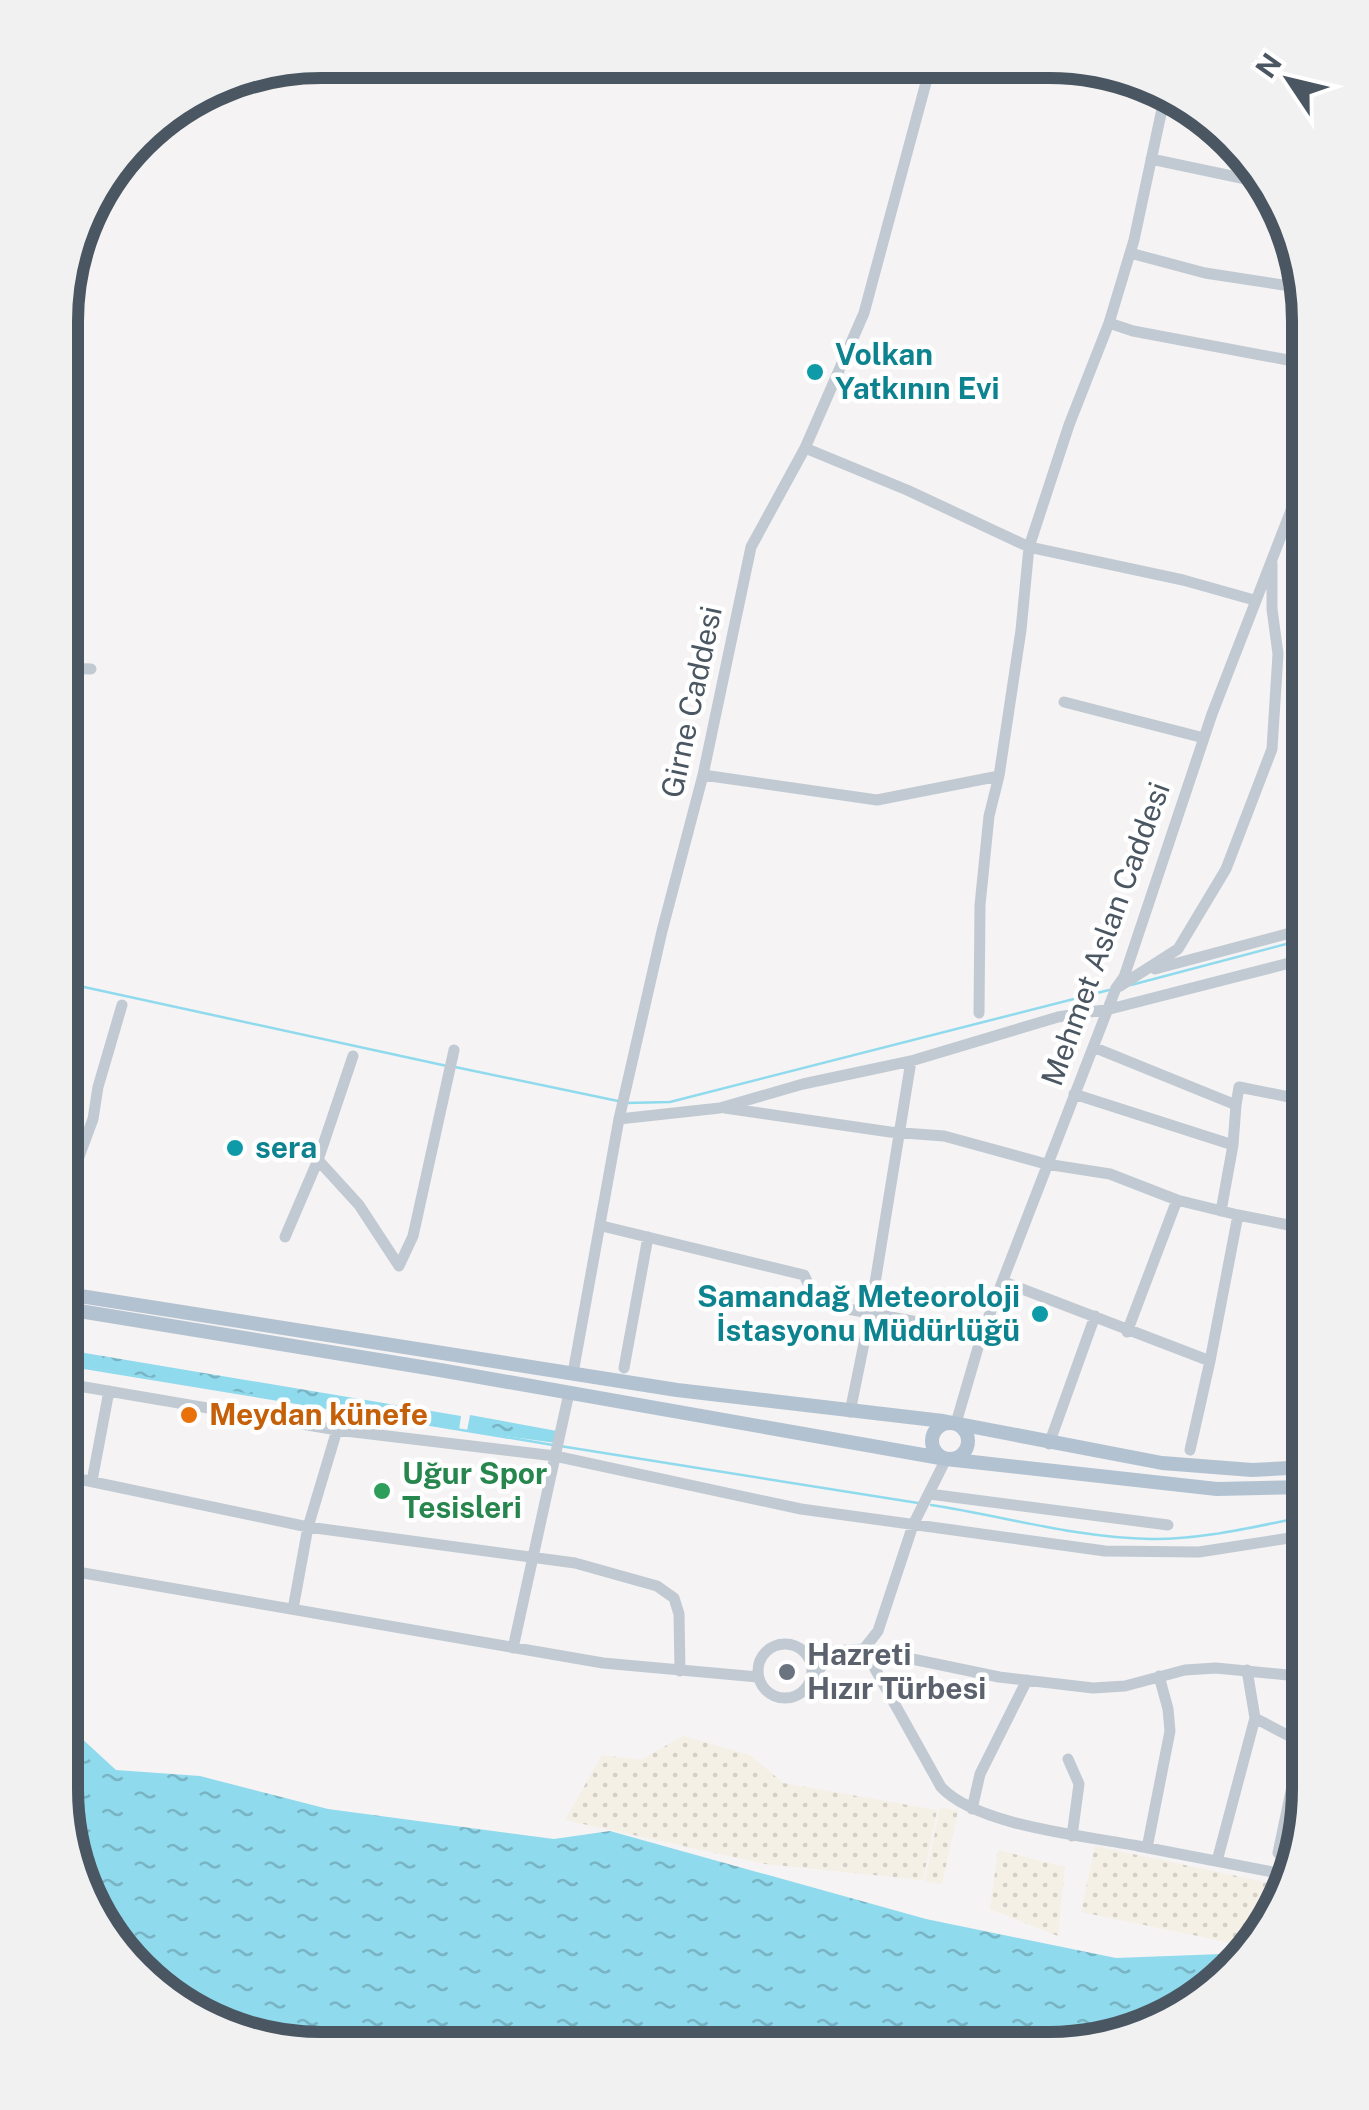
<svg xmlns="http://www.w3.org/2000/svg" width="1369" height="2110" viewBox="0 0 1369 2110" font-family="'Public Sans',sans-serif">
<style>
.sand{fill:url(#sand-dots)}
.water{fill:url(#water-ripples)}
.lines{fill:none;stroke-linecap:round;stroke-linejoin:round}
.stream{stroke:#90daee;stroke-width:2.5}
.minor{stroke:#c1cad2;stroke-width:11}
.major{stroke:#b3c2d1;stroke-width:14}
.culture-dot{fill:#0f9aa8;stroke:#fff;stroke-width:4}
.food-dot{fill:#e8710a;stroke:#fff;stroke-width:4}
.leisure-dot{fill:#2e9e5b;stroke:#fff;stroke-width:4}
.worship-dot{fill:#6b7280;stroke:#fff;stroke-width:4}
.labels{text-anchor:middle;stroke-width:9;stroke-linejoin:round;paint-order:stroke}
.culture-label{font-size:30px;font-weight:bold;fill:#0d838f;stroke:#fff;text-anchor:start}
.street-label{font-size:30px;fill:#4a5661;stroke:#fff}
.food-label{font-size:30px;font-weight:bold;fill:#c56008;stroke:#fff;text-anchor:start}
.leisure-label{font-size:30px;font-weight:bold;fill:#27864d;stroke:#fff;text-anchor:start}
.worship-label{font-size:30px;font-weight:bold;fill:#5b616d;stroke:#fff;text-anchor:start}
.rim{fill:none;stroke:#4a5661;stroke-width:12}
</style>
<defs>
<pattern id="sand-dots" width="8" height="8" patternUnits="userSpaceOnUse" patternTransform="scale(2.5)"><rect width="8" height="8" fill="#f5f0e5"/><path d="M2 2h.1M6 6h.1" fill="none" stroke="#d4d0c7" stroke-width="1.8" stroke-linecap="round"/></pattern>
<pattern id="water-ripples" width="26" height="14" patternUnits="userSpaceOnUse" patternTransform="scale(2.5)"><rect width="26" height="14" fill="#90daee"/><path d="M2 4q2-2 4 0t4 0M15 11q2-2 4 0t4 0" fill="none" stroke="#78b4c4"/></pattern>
</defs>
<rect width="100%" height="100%" fill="#f5f3f3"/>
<path class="sand" d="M 683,1736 L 750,1755 L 783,1783 L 937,1810 L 923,1880 L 765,1864 L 565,1820 L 602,1755 L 641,1760 Z
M 940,1807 L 958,1811 L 942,1884 L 925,1881 Z
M 1095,1846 L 1279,1885 L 1256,1948 L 1081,1912 Z
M 998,1850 L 1065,1867 L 1058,1936 L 990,1909 Z"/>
<path class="water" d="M 61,1349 L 461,1416 L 459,1430 L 61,1363 Z
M 470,1415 L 557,1431 L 556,1443 L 467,1431 Z
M 60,1732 L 79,1736 L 116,1770 L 200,1776 L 328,1809 L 554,1839 L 610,1831 L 926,1919 L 1116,1958 L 1222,1954 L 1241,1959 L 1149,2030 L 1049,2050 L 287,2048 L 162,1997 L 80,1890 L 60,1790 Z"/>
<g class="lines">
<path class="stream" d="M 61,982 L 447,1066
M 1131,985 L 1309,938
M 455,1067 L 618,1101
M 626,1103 L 670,1102 L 1109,990
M 61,1364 L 553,1445
M 560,1446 L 918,1503
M 931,1505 C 1004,1516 1076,1538 1150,1539 C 1203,1540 1256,1526 1309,1516"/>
<path class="minor" d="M 1151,159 L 1260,182
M 1130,253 L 1205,273 L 1303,288
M 1307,309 L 1309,333
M 1109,323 L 1133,331 L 1309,364
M 805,448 L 907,490 L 1029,547 L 1183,580 L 1254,600
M 62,668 L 91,669
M 1064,702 L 1204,738
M 703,775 L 877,800 L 999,776
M 1155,969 L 1309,928
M 1120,986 L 1178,949 L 1226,869 L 1272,749 L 1278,654 L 1272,609 L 1272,564
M 979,1013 L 980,905 L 989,816 L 999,776 L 1021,630 L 1029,547 L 1069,425 L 1109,323 L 1134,240 L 1165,95
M 1093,1047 L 1236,1105 L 1233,1145 L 1221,1211
M 1074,1094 L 1233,1145
M 1236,1105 L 1239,1087 L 1309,1101
M 725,1108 L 890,1132 L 944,1136 L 1046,1164 L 1110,1174 L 1177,1200 L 1127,1332
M 619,1119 L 720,1108 L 803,1084 L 911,1061 L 1058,1017 L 1110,1009 L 1309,958
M 318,1160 L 359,1205 L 399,1266
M 1177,1200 L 1238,1215 L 1210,1361
M 61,1205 L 93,1119 L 98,1087 L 122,1005
M 1238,1215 L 1309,1229
M 602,1226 L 804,1275 L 816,1300 L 826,1305 L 982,1334
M 285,1237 L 318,1160 L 353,1056
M 399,1266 L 413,1236 L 454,1050
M 1004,1282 L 1210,1361 L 1190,1450
M 624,1368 L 648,1237
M 573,1373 L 619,1119 L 662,931 L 703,775 L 751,547 L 805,448 L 864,313 L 931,64
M 61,1383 L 337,1430 L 555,1456 L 801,1509 L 1105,1551 L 1199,1552 L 1309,1535
M 850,1412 L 870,1314 L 911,1061
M 956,1423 L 982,1334 L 1116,988 L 1124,977 L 1212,714 L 1309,464
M 1049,1444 L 1095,1316
M 60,1475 L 308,1527 L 575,1563 L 657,1586 L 674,1598 L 679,1614 L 680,1671
M 92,1481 L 109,1391
M 929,1494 L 1168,1525
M 60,1569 L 603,1663 L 758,1677
M 293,1609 L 308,1527 L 337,1430
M758 1671a27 27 0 1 1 54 0a27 27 0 1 1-54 0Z
M 513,1648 L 569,1393
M 864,1649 L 941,1787 C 977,1826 1087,1836 1138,1846 C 1187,1855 1235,1865 1283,1874
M 805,1653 L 864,1649 L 999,1677 L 1093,1688 L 1125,1686 L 1185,1670 L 1216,1668 L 1308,1677
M 812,1678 L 823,1665 L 864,1649 L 878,1631 L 913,1525 L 946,1459
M 1255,1718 L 1291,1737 L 1308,1754
M 1068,1759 L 1079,1784 L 1072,1836
M 972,1809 L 980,1774 L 1027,1680
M 1147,1848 L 1170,1731 L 1168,1709 L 1159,1676
M 1278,1853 L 1298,1758 L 1308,1676
M 1217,1861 L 1255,1718 L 1247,1670"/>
<path class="major" d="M 61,1293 L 677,1390 L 943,1421 L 1162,1463 L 1252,1470 L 1309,1467
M 61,1308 L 440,1370 L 946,1459 L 1217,1489 L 1309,1487
M932 1441a18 18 0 1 1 36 0a18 18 0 1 1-36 0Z"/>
</g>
<g class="culture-dot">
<circle cx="815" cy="372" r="10"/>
<circle cx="235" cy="1148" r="10"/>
<circle cx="1040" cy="1314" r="10"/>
</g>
<circle class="food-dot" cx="189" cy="1415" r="10"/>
<circle class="leisure-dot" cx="382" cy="1491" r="10"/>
<circle class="worship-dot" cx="787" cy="1672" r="10"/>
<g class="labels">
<g class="culture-label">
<text x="835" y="365">Volkan<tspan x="835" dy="34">Yatkının Evi</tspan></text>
<text x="255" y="1158">sera</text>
<text x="1020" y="1307" text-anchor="end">Samandağ Meteoroloji<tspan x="1020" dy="34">İstasyonu Müdürlüğü</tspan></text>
</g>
<g class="street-label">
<text transform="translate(692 702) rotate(-78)" y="10">Girne Caddesi</text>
<text transform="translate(1106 934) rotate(-70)" y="10">Mehmet Aslan Caddesi</text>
</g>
<g class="food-label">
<text x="209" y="1425">Meydan künefe</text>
</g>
<g class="leisure-label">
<text x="402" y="1484">Uğur Spor<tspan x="402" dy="34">Tesisleri</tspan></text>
</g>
<g class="worship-label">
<text x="807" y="1665">Hazreti<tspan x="807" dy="34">Hızır Türbesi</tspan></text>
</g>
</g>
<path d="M0 0H1369V2110H0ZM321 78H1049A243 243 0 0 1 1292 321V1789A243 243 0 0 1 1049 2032H321A243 243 0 0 1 78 1789V321A243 243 0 0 1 321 78Z" fill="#f1f1f2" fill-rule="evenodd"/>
<path class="rim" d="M321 78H1049A243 243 0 0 1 1292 321V1789A243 243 0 0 1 1049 2032H321A243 243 0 0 1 78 1789V321A243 243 0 0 1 321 78Z"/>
<g transform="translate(1289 80) rotate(305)" stroke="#ffffff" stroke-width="8" paint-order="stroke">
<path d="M0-8L18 38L0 25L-18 38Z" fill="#4a5661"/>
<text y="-15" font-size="28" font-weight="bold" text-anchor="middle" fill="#4a5661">N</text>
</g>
</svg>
